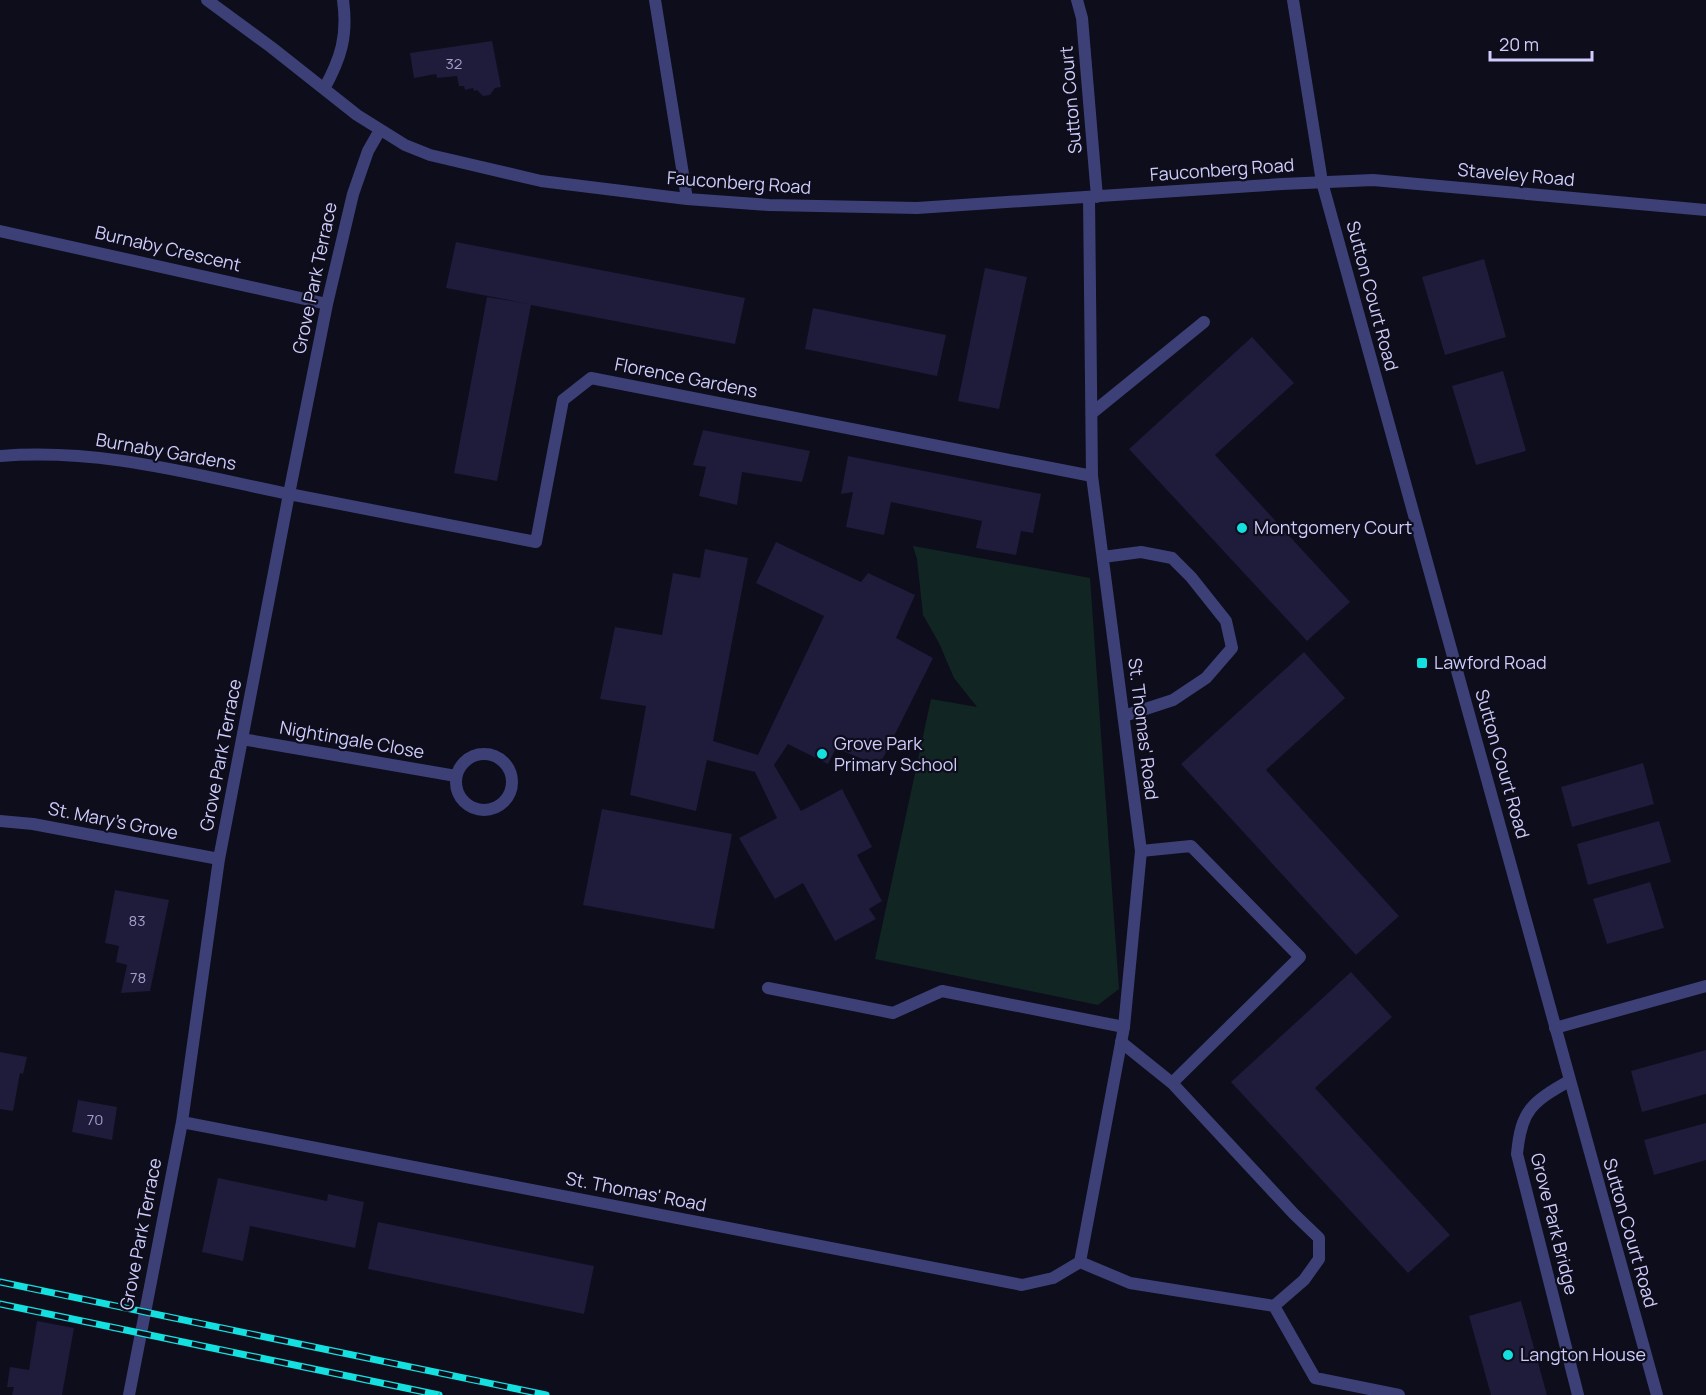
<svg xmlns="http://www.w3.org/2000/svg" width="1706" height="1395" viewBox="0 0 1706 1395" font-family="Manrope,sans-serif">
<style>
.green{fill:#112523}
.building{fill:#1e1b3b}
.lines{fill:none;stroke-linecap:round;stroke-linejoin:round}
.service{stroke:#3c4077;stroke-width:12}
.minor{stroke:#3c4077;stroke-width:12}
.tertiary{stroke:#3c4077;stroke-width:12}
.rail-casing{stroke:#13e0df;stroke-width:7}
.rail{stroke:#0e0d1c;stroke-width:4.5;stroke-dasharray:14;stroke-linecap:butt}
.poi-dot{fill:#13e0df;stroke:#0e0d1c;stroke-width:2}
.labels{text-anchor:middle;stroke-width:4.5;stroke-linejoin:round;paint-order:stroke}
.number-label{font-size:15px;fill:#a1a0cb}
.street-label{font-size:18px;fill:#cdccfb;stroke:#0e0d1c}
.poi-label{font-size:18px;fill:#cdccfb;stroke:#0e0d1c;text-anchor:start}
</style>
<rect width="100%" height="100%" fill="#0e0d1c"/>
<path class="green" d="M 913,546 L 1090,578 L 1119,989 L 1098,1005 L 875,959 L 931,699 L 977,707 L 954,678 L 939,643 L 923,615 L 917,559 Z"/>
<path class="building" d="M 492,41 L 501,87 L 495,88 L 490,95 L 483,96 L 477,90 L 474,91 L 473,88 L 465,90 L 464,86 L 459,86 L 457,76 L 437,78 L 436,74 L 414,78 L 410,53 Z
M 456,242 L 745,298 L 735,344 L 531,305 L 497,481 L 454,473 L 487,297 L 529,304 L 446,288 Z
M 1484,259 L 1506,337 L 1445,355 L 1422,277 Z
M 985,268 L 1027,277 L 999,409 L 958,401 Z
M 813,308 L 946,335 L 937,376 L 805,349 Z
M 1252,337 L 1294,383 L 1215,455 L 1350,602 L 1307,641 L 1129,449 Z
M 1503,371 L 1526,451 L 1476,465 L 1452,386 Z
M 703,430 L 810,451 L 802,482 L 742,472 L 737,505 L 699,496 L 706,467 L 693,465 Z
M 848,456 L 1041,494 L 1033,533 L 1021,531 L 1016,555 L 976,548 L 982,521 L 891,502 L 884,535 L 846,527 L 853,492 L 841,494 Z
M 776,542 L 861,582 L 868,573 L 915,595 L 896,638 L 933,658 L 879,766 L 836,748 L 828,764 L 788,744 L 774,765 L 801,811 L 842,789 L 872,847 L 857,855 L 882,901 L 869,909 L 876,919 L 835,941 L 803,883 L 775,899 L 739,838 L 777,818 L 755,772 L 707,760 L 696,811 L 630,795 L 646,706 L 600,699 L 615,627 L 662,635 L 673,573 L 700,578 L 705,549 L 748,558 L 713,741 L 758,755 L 824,616 L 756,583 Z
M 1304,652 L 1345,698 L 1266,770 L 1399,916 L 1356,955 L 1181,764 Z
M 1643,763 L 1654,804 L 1572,827 L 1561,787 Z
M 602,809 L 732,834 L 714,929 L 583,905 Z
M 1659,821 L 1671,862 L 1588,885 L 1577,844 Z
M 1650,882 L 1664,928 L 1607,944 L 1593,899 Z
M 115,890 L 169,900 L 150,991 L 121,993 L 127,965 L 116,962 L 119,946 L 105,943 Z
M 1351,972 L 1392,1017 L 1315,1088 L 1450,1235 L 1408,1273 L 1231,1082 Z
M 1706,1050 L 1706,1094 L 1642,1112 L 1631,1071 Z
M 0,1052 L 27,1057 L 23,1074 L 20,1073 L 13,1111 L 0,1109 Z
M 78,1100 L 117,1107 L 112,1140 L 72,1132 Z
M 1706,1123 L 1706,1160 L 1654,1175 L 1644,1140 Z
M 218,1178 L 327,1201 L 328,1194 L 364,1202 L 355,1248 L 250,1226 L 243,1261 L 202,1252 Z
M 378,1222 L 594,1266 L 584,1314 L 368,1269 Z
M 1521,1301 L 1547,1395 L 1491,1395 L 1469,1316 Z
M 37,1321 L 74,1328 L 62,1395 L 12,1395 L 14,1387 L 7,1387 L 10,1367 L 29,1370 Z"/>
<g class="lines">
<path class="service" d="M 1092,413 L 1204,322
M 1141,851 L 1191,846 L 1300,957 L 1172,1083
M 768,988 L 893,1013 L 942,991 L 1124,1027
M 1121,1042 L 1172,1083 L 1294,1214 L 1319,1238 L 1319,1259 L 1304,1280 L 1274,1306"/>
<path class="minor" d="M 207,0 L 271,47 L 357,115 L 405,145 L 430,155 L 541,181 L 687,199 L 769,205 L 917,208 L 1282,184 L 1373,180 L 1706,210
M 655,0 L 687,199
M 1077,0 L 1082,18 L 1097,197
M 324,89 C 341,58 348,36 343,0
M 0,231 L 327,304
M 0,456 C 102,448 191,474 289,494 C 371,510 454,526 536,542 L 563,400 L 591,378 L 1092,476
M 1103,557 L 1141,552 L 1172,558 L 1191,577 L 1226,621 L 1232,648 L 1206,678 L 1173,700 L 1124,716
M 242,739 L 456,776
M456 782a28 28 0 1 1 56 0a28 28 0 1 1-56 0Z
M 0,821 L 33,824 L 219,859
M 1555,1028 L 1706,986
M 1569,1081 C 1532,1102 1521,1110 1517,1154 L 1578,1395
M 182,1122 L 1022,1285 L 1053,1278 L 1080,1262 L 1124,1027 L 1141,851 L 1092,476 L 1089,197
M 1080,1262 L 1130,1283 L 1274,1306 L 1315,1378 L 1399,1395
M 129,1395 L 182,1122 L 219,859 L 289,494 L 327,304 L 353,194 L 368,151 L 380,130"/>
<path class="tertiary" d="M 1293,0 L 1322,182 L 1657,1395"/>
<g class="rail-casing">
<path id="rail" d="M 0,1282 L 546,1395
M 0,1304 L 439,1395"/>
</g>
<use href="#rail" class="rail"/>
</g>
<g class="poi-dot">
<circle cx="1242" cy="528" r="6"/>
<rect x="1416" y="657" width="12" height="12" rx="3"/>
<circle cx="822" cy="754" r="6"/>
<circle cx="1508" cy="1355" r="6"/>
</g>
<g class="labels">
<g class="number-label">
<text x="454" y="69">32</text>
<text x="137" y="926">83</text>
<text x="138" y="983">78</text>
<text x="95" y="1125">70</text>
</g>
<g class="street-label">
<text transform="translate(1071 100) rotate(-95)" y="6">Sutton Court</text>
<text transform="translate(1222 170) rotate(-4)" y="6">Fauconberg Road</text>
<text transform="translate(1516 175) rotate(5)" y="6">Staveley Road</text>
<text transform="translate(739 183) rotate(4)" y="6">Fauconberg Road</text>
<text transform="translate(168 249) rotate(13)" y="6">Burnaby Crescent</text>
<text transform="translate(315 278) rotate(-78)" y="6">Grove Park Terrace</text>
<text transform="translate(1372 296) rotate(75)" y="6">Sutton Court Road</text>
<text transform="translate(686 378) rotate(11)" y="6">Florence Gardens</text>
<text transform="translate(166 452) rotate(10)" y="6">Burnaby Gardens</text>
<text transform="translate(1143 729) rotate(83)" y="6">St. Thomas' Road</text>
<text transform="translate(352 740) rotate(10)" y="6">Nightingale Close</text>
<text transform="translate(221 755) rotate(-79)" y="6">Grove Park Terrace</text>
<text transform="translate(1502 764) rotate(74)" y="6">Sutton Court Road</text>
<text transform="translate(113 821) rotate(11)" y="6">St. Mary's Grove</text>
<text transform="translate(636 1192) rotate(11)" y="6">St. Thomas' Road</text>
<text transform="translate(1554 1224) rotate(76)" y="6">Grove Park Bridge</text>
<text transform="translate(1630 1233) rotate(74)" y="6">Sutton Court Road</text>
<text transform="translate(141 1234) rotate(-79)" y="6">Grove Park Terrace</text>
</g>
<g class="poi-label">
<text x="1254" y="534">Montgomery Court</text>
<text x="1434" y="669">Lawford Road</text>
<text x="834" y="750">Grove Park<tspan x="834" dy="21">Primary School</tspan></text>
<text x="1520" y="1361">Langton House</text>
</g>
</g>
<path d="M1490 51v9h102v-9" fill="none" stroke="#cdccfb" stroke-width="3"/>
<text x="1499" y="51" font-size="18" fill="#cdccfb" stroke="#0e0d1c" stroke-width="4.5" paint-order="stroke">20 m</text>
</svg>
